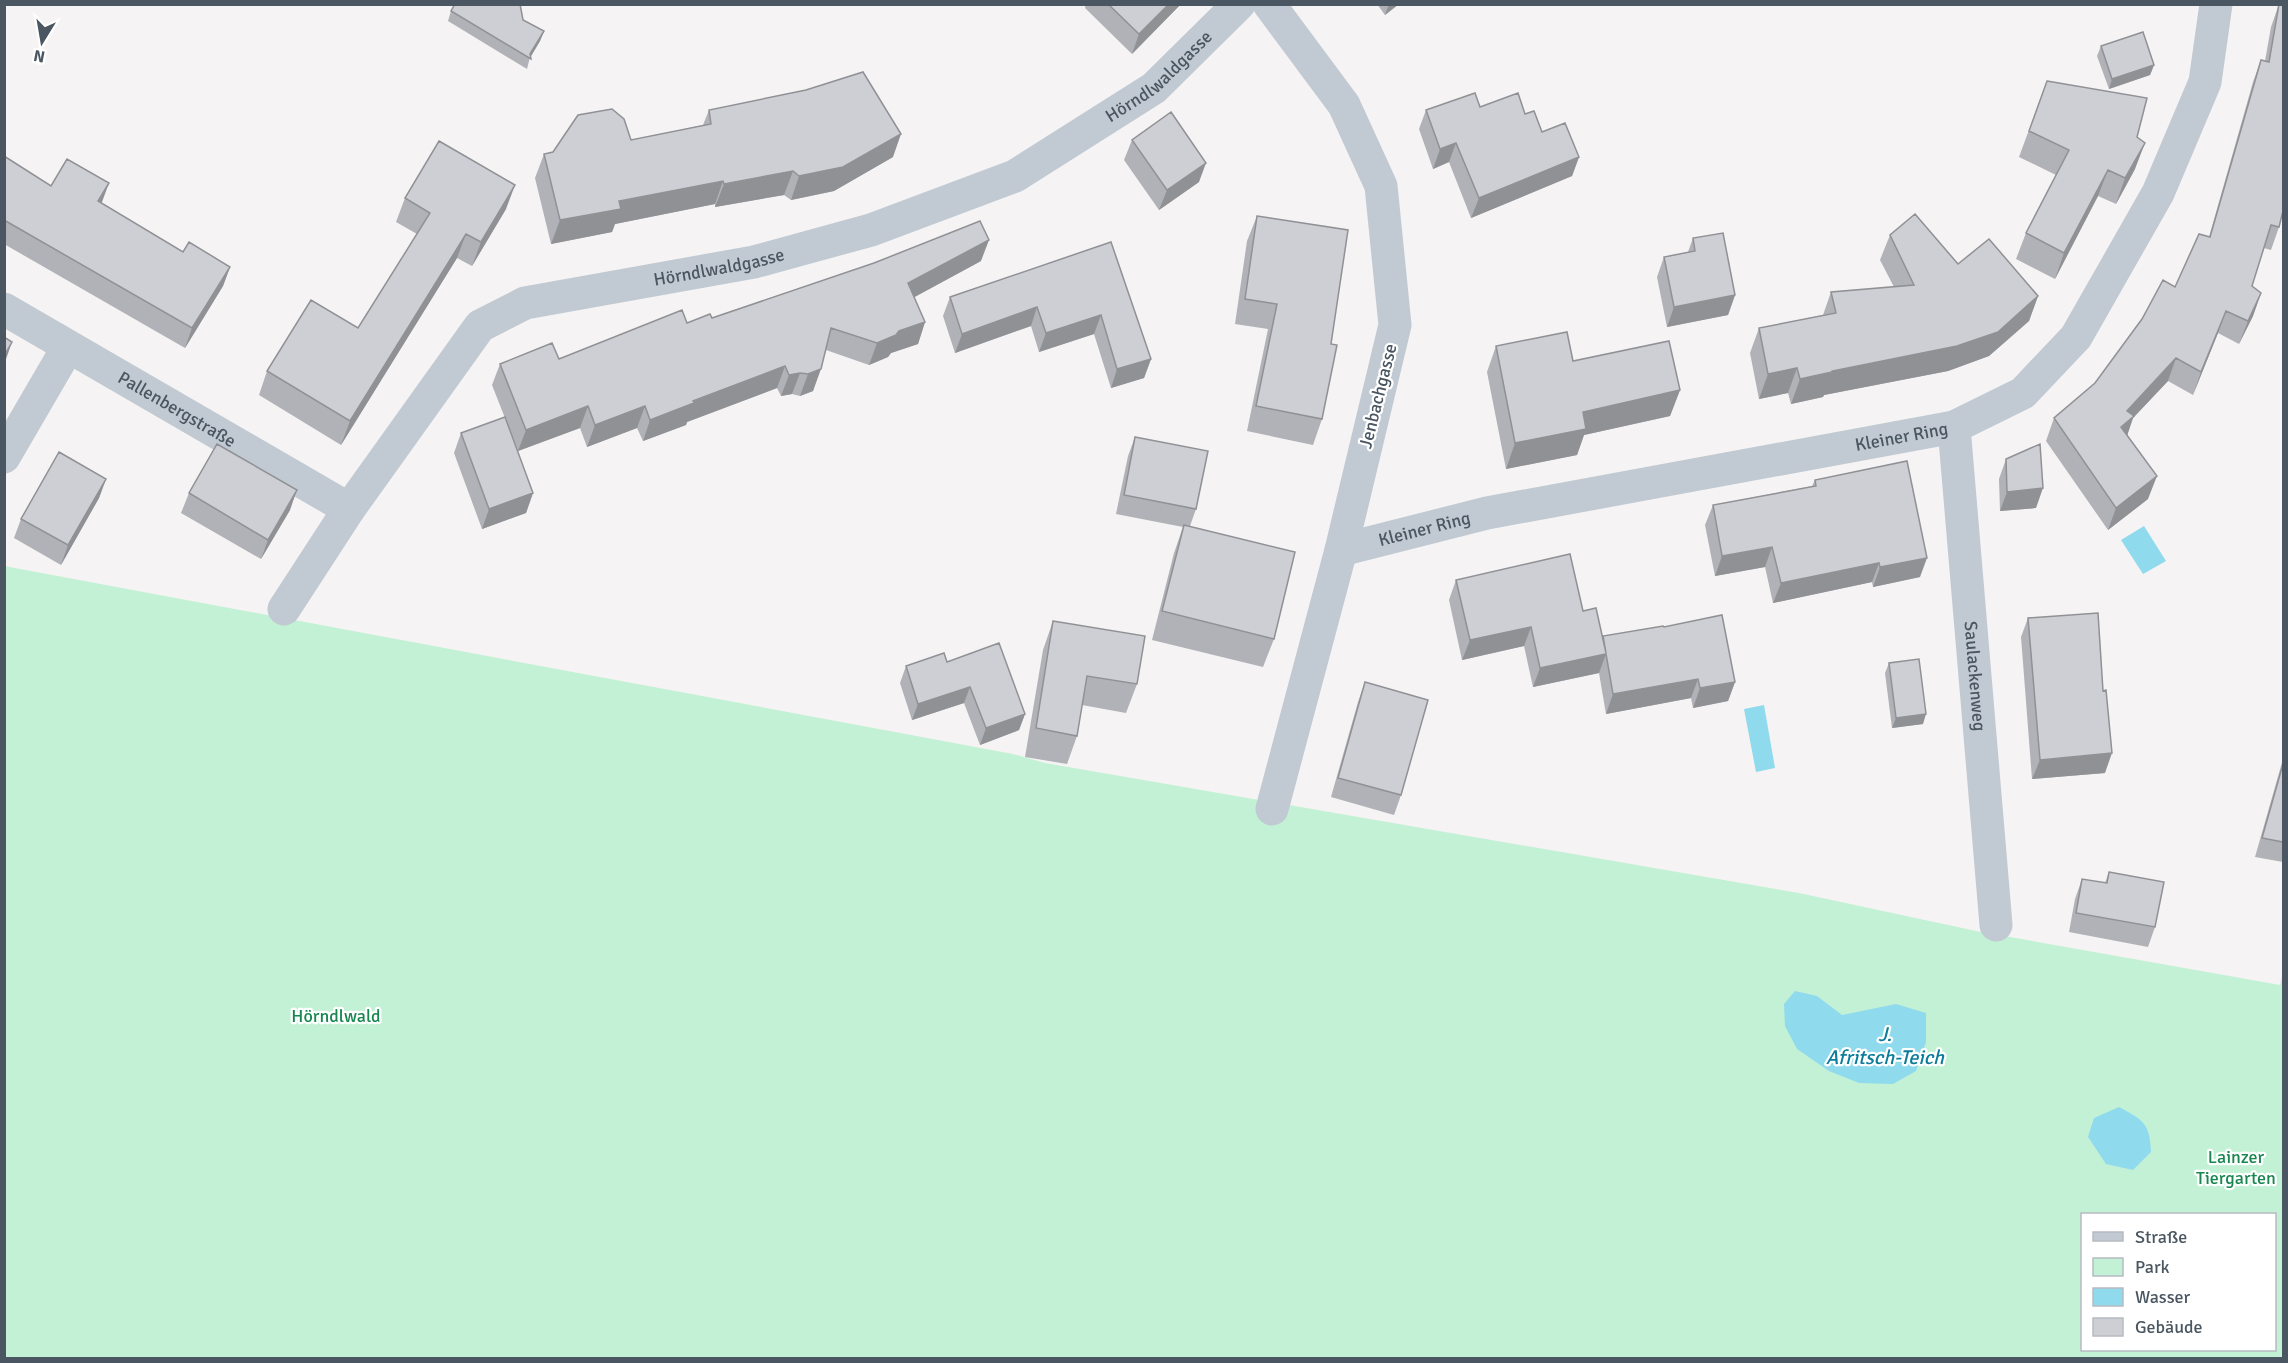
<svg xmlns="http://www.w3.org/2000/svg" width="2288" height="1363" viewBox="0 0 2288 1363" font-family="Signika,sans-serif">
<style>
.green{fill:#c3f1d5;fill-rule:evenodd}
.water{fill:#90daee}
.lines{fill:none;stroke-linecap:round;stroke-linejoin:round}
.street{stroke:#c1cad2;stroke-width:33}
.wall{fill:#b0b2b7}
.shaded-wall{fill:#909195}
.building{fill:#cdcfd5;stroke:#909195;stroke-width:1.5}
.labels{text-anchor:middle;stroke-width:4.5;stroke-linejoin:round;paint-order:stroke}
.street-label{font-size:18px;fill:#4a5661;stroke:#fff}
.park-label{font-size:18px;fill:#17864f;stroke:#fff}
.water-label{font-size:20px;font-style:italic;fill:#0c7c9b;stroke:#fff}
</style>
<rect width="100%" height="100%" fill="#f5f3f3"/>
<path class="green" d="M 4,566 L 1013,754 L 1045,763 L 1799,893 L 1976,931 L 2280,985 L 2283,973 L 2283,1358 L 5,1358 ZM 2082,1214 L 2274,1214 L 2274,1350 L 2082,1350 Z"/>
<path class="water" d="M 2144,526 L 2166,561 L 2143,574 L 2121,540 Z
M 1764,705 L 1775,768 L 1756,772 L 1744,709 Z
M 1795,991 L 1817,996 L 1842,1015 L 1896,1004 L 1926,1013 L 1926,1042 L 1916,1071 L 1893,1084 L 1859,1083 L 1829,1071 L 1797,1049 L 1785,1026 L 1784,1004 Z
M 2119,1107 C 2143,1120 2150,1123 2151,1152 L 2133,1170 L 2106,1164 L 2088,1137 L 2094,1118 Z"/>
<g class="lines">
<g class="street">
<path d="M 1269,4 L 1344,105 L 1381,186 L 1395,325 L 1341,550 L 1272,809"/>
<path id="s1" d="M 4,309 L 349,509"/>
<path id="s2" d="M 1954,427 L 1996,925"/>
<path d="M 4,457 L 68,347"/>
<path id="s3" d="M 1341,550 L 1487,513 L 1954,427 L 2023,393 L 2076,337 L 2158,193 L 2205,82 L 2216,4"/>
<path id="s4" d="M 284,609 L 349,509 L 480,326 L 525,303 L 754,262 L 871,230 L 1015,176 L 1154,88 L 1239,4"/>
</g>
</g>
<path class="wall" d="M 1086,4 L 1181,4 L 1132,54 L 1085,8 Z
M 1377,4 L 1399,4 L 1385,15 Z
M 2279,4 L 2279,227 L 2271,250 L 2264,248 L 2252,286 L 2261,293 L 2253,316 L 2239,344 L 2218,333 L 2193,395 L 2168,381 L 2133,418 L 2127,435 L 2148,499 L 2108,530 L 2046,441 L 2054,418 L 2095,383 L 2175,287 L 2209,237 L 2253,82 L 2261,60 L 2265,61 L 2271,27 Z
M 451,11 L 523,20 L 544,31 L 540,41 L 530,57 L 527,69 L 448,21 Z
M 2101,46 L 2154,65 L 2150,75 L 2109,89 L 2097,56 Z
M 2047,81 L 2137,137 L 2135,169 L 2116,204 L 2098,196 L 2055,279 L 2016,259 L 2026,233 L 2056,175 L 2019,157 Z
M 1480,107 L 1525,114 L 1542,132 L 1579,157 L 1572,176 L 1471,218 L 1449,162 L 1433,169 L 1419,129 L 1426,110 Z
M 709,110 L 893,157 L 834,191 L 791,200 L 784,195 L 715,207 L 715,204 L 615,224 L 612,232 L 551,244 L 535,178 L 544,154 L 631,140 L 703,125 Z
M 1132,140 L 1199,182 L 1159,210 L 1124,160 Z
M 4,156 L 51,186 L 101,203 L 183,252 L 230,267 L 223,286 L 185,348 L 4,244 Z
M 405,198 L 506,209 L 472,266 L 457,258 L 341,445 L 259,395 L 267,371 L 358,328 L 417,234 L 396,222 Z
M 1257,216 L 1331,344 L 1322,419 L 1313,445 L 1247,431 L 1268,329 L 1235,324 L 1247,241 Z
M 1890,235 L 2038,296 L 2029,321 L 1989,356 L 1948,371 L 1824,395 L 1823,397 L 1791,404 L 1788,393 L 1759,399 L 1750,353 L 1759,328 L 1823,315 L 1831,292 L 1894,287 L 1880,260 Z
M 1693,238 L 1735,295 L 1728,315 L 1667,327 L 1657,277 L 1664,257 L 1688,252 Z
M 1111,242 L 1151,359 L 1144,378 L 1111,388 L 1094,334 L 1039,352 L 1031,326 L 955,353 L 943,316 L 950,297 Z
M 981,261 L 914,297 L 925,322 L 918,344 L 891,353 L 888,357 L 869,365 L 826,350 L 813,391 L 800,396 L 792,394 L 781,396 L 777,388 L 687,422 L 686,425 L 643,441 L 637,428 L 587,447 L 580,428 L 518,451 L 492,385 L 500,364 L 559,359 L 687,323 Z
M 1496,346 L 1573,361 L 1680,390 L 1670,416 L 1584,435 L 1577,455 L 1506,469 L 1487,372 Z
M 461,433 L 533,493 L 526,513 L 482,529 L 454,453 Z
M 1135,437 L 1196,509 L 1190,526 L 1274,639 L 1263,667 L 1152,640 L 1174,553 L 1183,527 L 1116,514 L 1128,456 Z
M 2006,459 L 2036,508 L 2000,511 L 1999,479 Z
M 106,479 L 99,498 L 61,565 L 14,538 L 21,519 Z
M 1815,480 L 1920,577 L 1873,587 L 1872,582 L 1773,603 L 1765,567 L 1715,576 L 1705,525 L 1713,505 L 1812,486 Z
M 189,493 L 290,510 L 261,559 L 181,513 Z
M 1456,580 L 1583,611 L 1603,638 L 1664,627 L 1735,682 L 1728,701 L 1693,708 L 1691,698 L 1606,714 L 1599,673 L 1533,687 L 1524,646 L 1462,660 L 1449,600 Z
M 2028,618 L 2105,773 L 2032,779 L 2021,637 Z
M 1053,621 L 1137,684 L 1126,713 L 1082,705 L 1077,736 L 1067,764 L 1025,757 L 1043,650 Z
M 947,662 L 1025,714 L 1019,730 L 980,745 L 964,703 L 912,720 L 900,683 L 906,666 Z
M 1889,663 L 1923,724 L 1892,728 L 1885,673 Z
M 1365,682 L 1401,795 L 1394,815 L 1331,797 L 1358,702 Z
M 2283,755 L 2283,862 L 2255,857 L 2283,759 Z
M 2109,872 L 2155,927 L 2148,947 L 2069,932 L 2075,899 L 2082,879 L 2105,883 Z"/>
<path class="shaded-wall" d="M 1169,4 L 1181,4 L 1132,54 L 1139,34 Z
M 1389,4 L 1399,4 L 1385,15 Z
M 544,31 L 540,41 L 530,58 L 530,54 Z
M 2154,65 L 2150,75 L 2109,89 L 2112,79 Z
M 901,134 L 893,157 L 834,191 L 791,200 L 799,176 Z
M 1456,143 L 1449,162 L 1433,169 L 1440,149 Z
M 2145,143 L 2135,169 L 2116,204 L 2125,178 Z
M 1579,157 L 1572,176 L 1471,218 L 1479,198 Z
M 1206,163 L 1199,182 L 1159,210 L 1167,190 Z
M 2108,170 L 2098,196 L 2055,279 L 2064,253 Z
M 793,171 L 784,195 L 715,207 L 724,184 Z
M 723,181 L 715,204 L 615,224 L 612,232 L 551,244 L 560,220 L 619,201 Z
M 109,183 L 102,202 L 91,221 L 98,201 Z
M 515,185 L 506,209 L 472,266 L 481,242 Z
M 466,234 L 457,258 L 341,445 L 350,421 Z
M 989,240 L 981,261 L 900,305 L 908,283 Z
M 230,267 L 223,286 L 185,348 L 192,328 Z
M 2261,293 L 2253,316 L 2239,344 L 2248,321 Z
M 1735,295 L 1728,315 L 1667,327 L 1674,307 Z
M 2038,296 L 2029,321 L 1989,356 L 1948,371 L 1824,395 L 1823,397 L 1791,404 L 1800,379 L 1832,371 Z
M 1037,307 L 1031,326 L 955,353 L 962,334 Z
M 2226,311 L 2218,333 L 2193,395 L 2201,372 Z
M 1101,315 L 1094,334 L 1039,352 L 1046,333 Z
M 925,322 L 918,344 L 891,353 L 888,357 L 869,365 L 877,343 L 899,331 Z
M 12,342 L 5,362 L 4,363 L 4,356 Z
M 2176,358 L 2168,381 L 2133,418 L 2126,439 L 2113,449 L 2127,411 Z
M 1151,359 L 1144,378 L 1111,388 L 1117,369 Z
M 785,366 L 777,388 L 687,422 L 686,425 L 643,441 L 650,420 L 693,401 Z
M 1797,368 L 1788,393 L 1759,399 L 1768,374 Z
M 821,369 L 813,391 L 800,396 L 808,374 Z
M 800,373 L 792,394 L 781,396 L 789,375 Z
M 1680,390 L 1670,416 L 1584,435 L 1577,455 L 1506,469 L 1515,443 L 1583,412 Z
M 588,406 L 580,428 L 518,451 L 526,430 Z
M 645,406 L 637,428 L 587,447 L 595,425 Z
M 2157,476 L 2148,499 L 2108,530 L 2116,508 Z
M 106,479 L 99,498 L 61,565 L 68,545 Z
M 2043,488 L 2036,508 L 2000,511 L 2007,492 Z
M 297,490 L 290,510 L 261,559 L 268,540 Z
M 533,493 L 526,513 L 482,529 L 489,509 Z
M 1772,547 L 1765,567 L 1715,576 L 1722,556 Z
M 1927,558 L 1920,577 L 1873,587 L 1880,567 Z
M 1879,563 L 1872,582 L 1773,603 L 1781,583 Z
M 1531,627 L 1524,646 L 1462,660 L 1470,640 Z
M 1606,654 L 1599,673 L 1533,687 L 1540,668 Z
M 1698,679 L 1691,698 L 1606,714 L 1613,694 Z
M 1735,682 L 1728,701 L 1693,708 L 1700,688 Z
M 970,687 L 964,703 L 912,720 L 918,704 Z
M 1025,714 L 1019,730 L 980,745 L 986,728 Z
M 1926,714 L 1923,724 L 1892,728 L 1896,718 Z
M 2112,753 L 2105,773 L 2032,779 L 2040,760 Z"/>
<path class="building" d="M 455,4 L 520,4 L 523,20 L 544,31 L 530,54 L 531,59 L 451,11 Z
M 1108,4 L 1169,4 L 1139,34 Z
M 2279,4 L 2283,5 L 2283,211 L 2279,227 L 2271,225 L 2252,286 L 2261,293 L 2248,321 L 2226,311 L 2201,372 L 2176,358 L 2127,411 L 2134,416 L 2121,427 L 2157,476 L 2116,508 L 2054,418 L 2095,383 L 2142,319 L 2163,280 L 2175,287 L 2199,234 L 2210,237 L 2261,60 L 2269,62 Z
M 2143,32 L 2154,65 L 2112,79 L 2101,46 Z
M 863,72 L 901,134 L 843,167 L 799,176 L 793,171 L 724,184 L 723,181 L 619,201 L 621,209 L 560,220 L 544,154 L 553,152 L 578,115 L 612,109 L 624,119 L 631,140 L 711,124 L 709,110 L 806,90 Z
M 2047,81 L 2147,98 L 2137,137 L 2145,143 L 2125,178 L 2108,170 L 2064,253 L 2026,233 L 2069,150 L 2029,131 Z
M 1475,93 L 1480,107 L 1518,93 L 1525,114 L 1534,111 L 1542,132 L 1565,123 L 1579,157 L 1479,198 L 1456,143 L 1440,149 L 1426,110 Z
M 1171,112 L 1206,163 L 1167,190 L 1132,140 Z
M 439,141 L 515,185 L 481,242 L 466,234 L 350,421 L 267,371 L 311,300 L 358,328 L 430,213 L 405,198 Z
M 4,156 L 51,186 L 67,159 L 109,183 L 98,201 L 183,252 L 189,242 L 230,267 L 192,328 L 4,220 Z
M 1915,214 L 1958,264 L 1989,239 L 2038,296 L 1998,332 L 1957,346 L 1832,371 L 1832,372 L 1800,379 L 1797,368 L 1768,374 L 1759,328 L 1836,313 L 1831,292 L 1914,285 L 1890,235 Z
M 1257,216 L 1348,230 L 1331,344 L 1337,345 L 1322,419 L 1256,406 L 1277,304 L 1245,299 Z
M 980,221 L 989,240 L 908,283 L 925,322 L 899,331 L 896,335 L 877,343 L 831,328 L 821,369 L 808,374 L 800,373 L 789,375 L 785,366 L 693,401 L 694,403 L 650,420 L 645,406 L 595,425 L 588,406 L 526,430 L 500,364 L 552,343 L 559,359 L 682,310 L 687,323 L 710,314 L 712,318 L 874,263 Z
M 1723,233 L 1735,295 L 1674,307 L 1664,257 L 1695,251 L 1693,238 Z
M 1111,242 L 1151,359 L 1117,369 L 1101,315 L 1046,333 L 1037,307 L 962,334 L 950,297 Z
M 1567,332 L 1573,361 L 1669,341 L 1680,390 L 1583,412 L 1586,429 L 1515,443 L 1496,346 Z
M 4,337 L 12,342 L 4,356 Z
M 505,417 L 533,493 L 489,509 L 461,433 Z
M 1135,437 L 1208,451 L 1196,509 L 1124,495 Z
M 217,444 L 297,490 L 268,540 L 189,493 Z
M 2040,444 L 2043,488 L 2007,492 L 2006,459 Z
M 59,452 L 106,479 L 68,545 L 21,519 Z
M 1907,461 L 1927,558 L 1880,567 L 1879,563 L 1781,583 L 1772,547 L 1722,556 L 1713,505 L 1816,486 L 1815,480 Z
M 1184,525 L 1295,552 L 1274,639 L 1162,611 Z
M 1570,554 L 1583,611 L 1596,608 L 1606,653 L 1603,636 L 1663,626 L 1664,627 L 1722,615 L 1735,682 L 1700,688 L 1698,679 L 1613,694 L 1606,654 L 1540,668 L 1531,627 L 1470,640 L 1456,580 Z
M 2098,613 L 2103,691 L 2106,690 L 2112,753 L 2040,760 L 2028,618 Z
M 1053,621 L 1145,636 L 1137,684 L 1087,676 L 1077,736 L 1036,728 Z
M 999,643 L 1025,714 L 986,728 L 970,687 L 918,704 L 906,666 L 944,653 L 947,662 Z
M 1919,659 L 1926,714 L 1896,718 L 1889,663 Z
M 1365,682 L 1428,700 L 1401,795 L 1338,778 Z
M 2283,764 L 2283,842 L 2262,838 Z
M 2109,872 L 2164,882 L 2155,927 L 2076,913 L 2082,879 L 2107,883 Z"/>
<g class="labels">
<g class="street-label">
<text dy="6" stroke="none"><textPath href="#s4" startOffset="1078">Hörndlwaldgasse</textPath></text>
<text dy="6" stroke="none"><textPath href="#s4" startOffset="592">Hörndlwaldgasse</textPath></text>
<text transform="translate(1378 396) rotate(-76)" y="6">Jenbachgasse</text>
<text dy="6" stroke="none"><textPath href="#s1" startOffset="200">Pallenbergstraße</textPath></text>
<text dy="6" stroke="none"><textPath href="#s3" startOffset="572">Kleiner Ring</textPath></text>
<text dy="6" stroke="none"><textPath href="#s3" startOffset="86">Kleiner Ring</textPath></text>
<text dy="6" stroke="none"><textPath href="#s2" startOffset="250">Saulackenweg</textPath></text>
</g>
<g class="park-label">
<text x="336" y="1022">Hörndlwald</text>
<text x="2236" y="1163">Lainzer<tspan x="2236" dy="21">Tiergarten</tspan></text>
</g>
<g class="water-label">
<text x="1885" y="1041">J.<tspan x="1885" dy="23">Afritsch-Teich</tspan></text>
</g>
</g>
<rect width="2288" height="1363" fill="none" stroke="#4a5661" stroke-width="12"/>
<rect x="2081" y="1213" width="195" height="138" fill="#ffffff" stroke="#b7bbc0" stroke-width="1.5"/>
<rect x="2093" y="1232" width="30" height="9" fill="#c1cad2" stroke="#b7bbc0" stroke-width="1.5"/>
<text x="2135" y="1243" font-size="18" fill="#4a5661">Straße</text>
<rect x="2093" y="1258" width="30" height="18" fill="#c3f1d5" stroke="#b7bbc0" stroke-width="1.5"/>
<text x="2135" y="1273" font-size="18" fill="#4a5661">Park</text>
<rect x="2093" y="1288" width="30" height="18" fill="#90daee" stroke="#b7bbc0" stroke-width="1.5"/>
<text x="2135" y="1303" font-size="18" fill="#4a5661">Wasser</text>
<rect x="2093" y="1318" width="30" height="18" fill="#cdcfd5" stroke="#b7bbc0" stroke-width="1.5"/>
<text x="2135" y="1333" font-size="18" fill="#4a5661">Gebäude</text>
<g transform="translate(42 42) rotate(191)" stroke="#ffffff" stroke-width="4.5" paint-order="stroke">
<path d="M0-4.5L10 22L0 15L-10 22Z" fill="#4a5661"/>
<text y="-9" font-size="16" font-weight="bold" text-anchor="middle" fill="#4a5661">N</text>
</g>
</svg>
